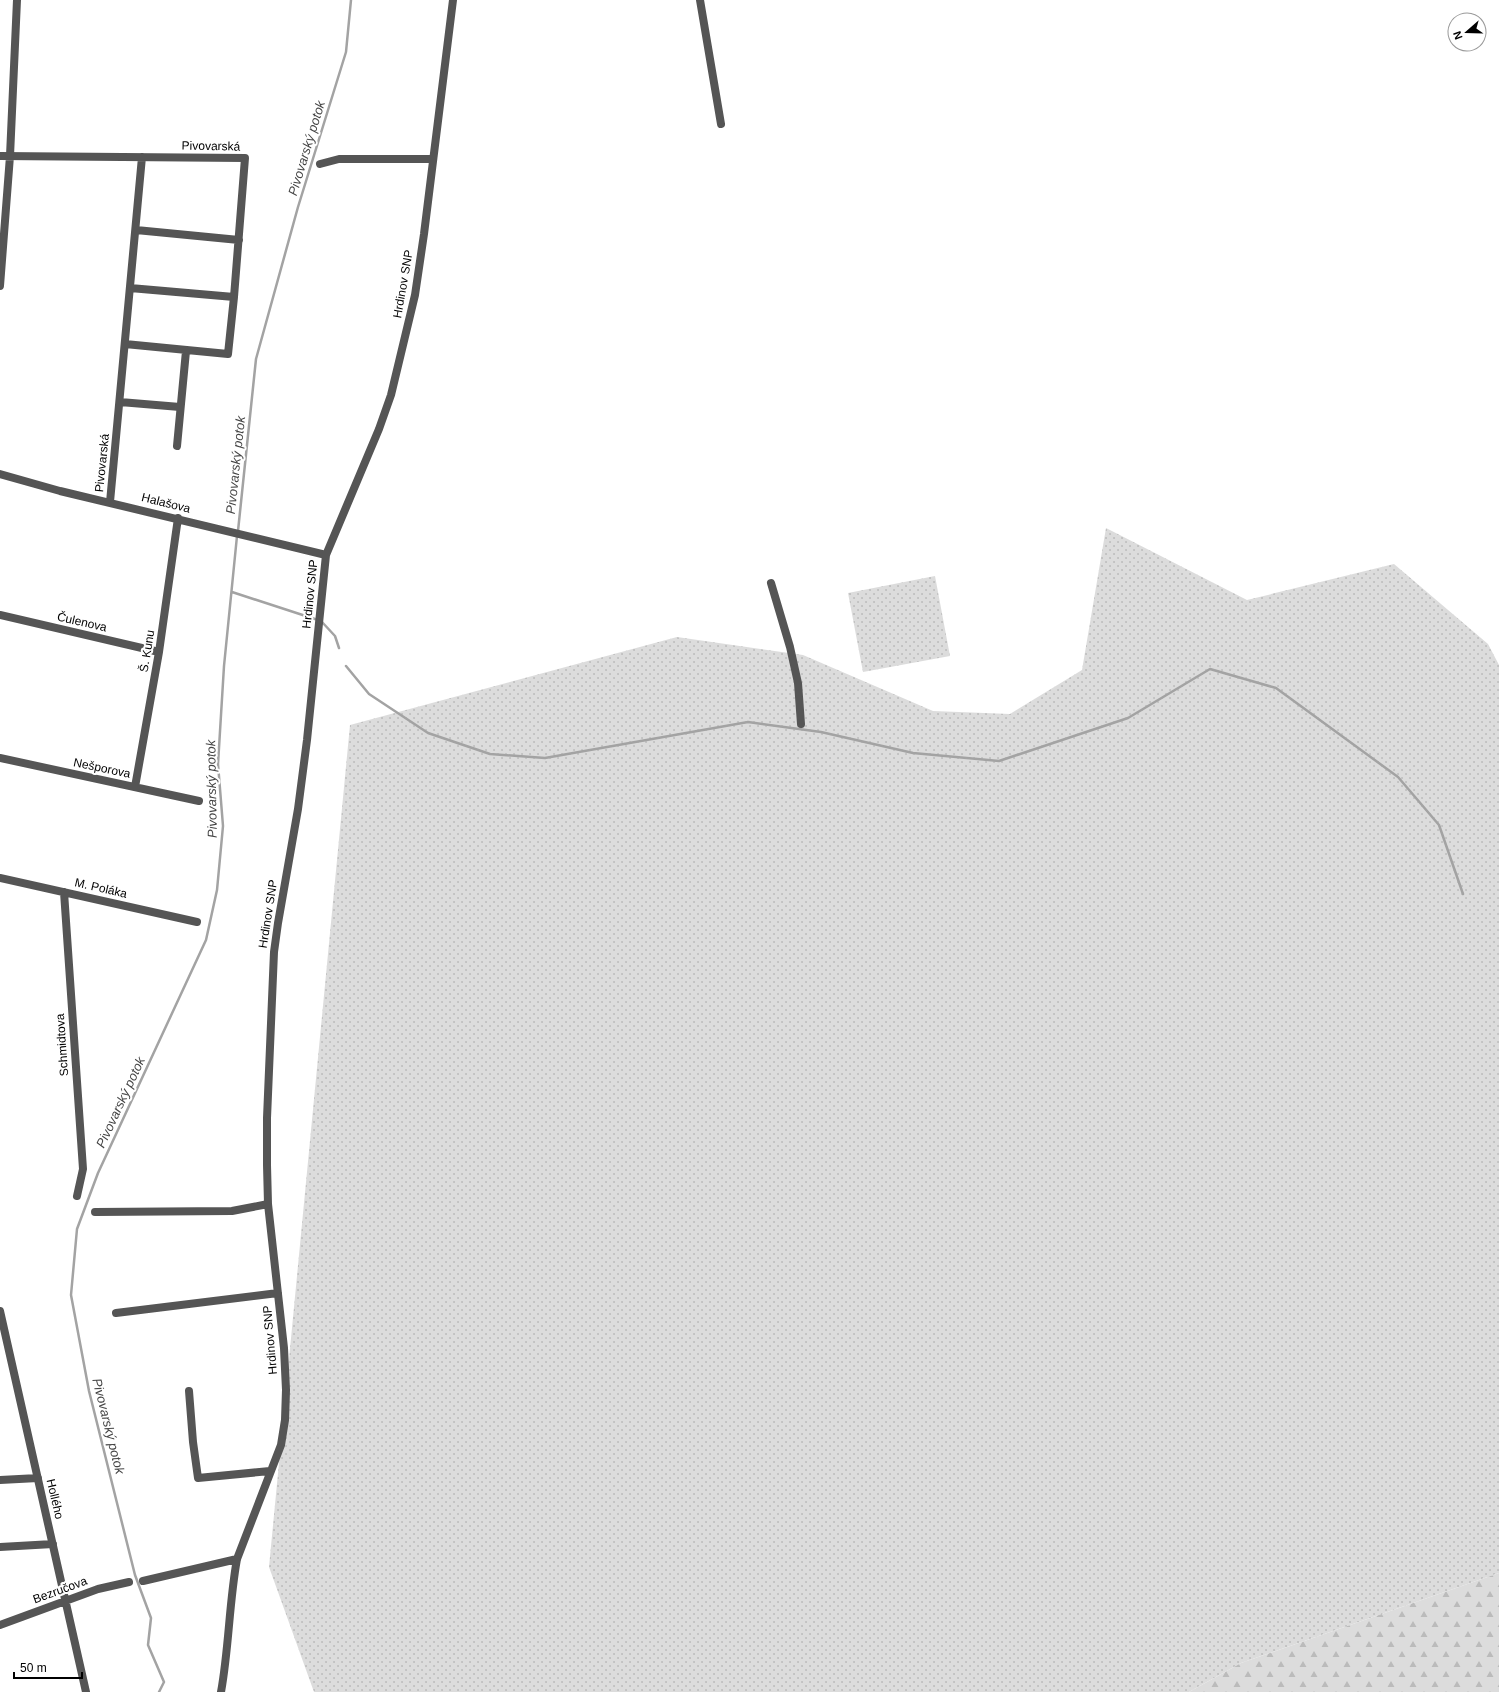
<svg xmlns="http://www.w3.org/2000/svg" width="1499" height="1692" viewBox="0 0 1499 1692" font-family="Arial,sans-serif">
<style>
.grass{fill:url(#grass-dots)}
.forest{fill:url(#forest-firs)}
.lines{fill:none;stroke-linecap:round;stroke-linejoin:round}
.stream{stroke:#a3a3a3;stroke-width:2.5}
.minor{stroke:#555;stroke-width:8}
.labels{text-anchor:middle;stroke-width:4;stroke-linejoin:round;paint-order:stroke}
.street-label{font-size:12px;fill:#000;stroke:#fff}
.water-label{font-size:13px;font-style:italic;fill:#444;stroke:#fff}
</style>
<defs>
<pattern id="grass-dots" width="8" height="8" patternUnits="userSpaceOnUse"><rect width="8" height="8" fill="#dcdcdc"/><path d="M2 2h.1M6 6h.1" fill="none" stroke="#bbb" stroke-width="1.8" stroke-linecap="round"/></pattern>
<pattern id="forest-firs" width="22" height="20" patternUnits="userSpaceOnUse"><rect width="22" height="20" fill="#dcdcdc"/><path d="M5 1l3.5 6h-7zM16 11l3.5 6h-7z" fill="#bbb"/></pattern>
</defs>
<rect width="100%" height="100%" fill="#fff"/>
<path class="grass" d="M 1106,528 L 1247,600 L 1394,564 L 1488,644 L 1499,665 L 1499,1573 L 1241,1663 L 1189,1692 L 314,1692 L 269,1567 L 350,725 L 677,637 L 803,655 L 933,711 L 1010,714 L 1082,670 Z
M 935,576 L 950,656 L 863,672 L 848,593 Z"/>
<path class="forest" d="M 1499,1573 L 1499,1692 L 1189,1692 L 1241,1663 Z"/>
<g class="lines">
<path class="stream" d="M 238,531 L 256,359 L 298,207 L 346,52 L 351,0
M 232,592 L 318,620
M 322,622 L 335,636 L 339,648
M 346,666 L 369,694 L 428,733 L 490,754 L 545,758 L 748,722 L 821,732 L 913,753 L 999,761 L 1128,718 L 1210,669 L 1276,688 L 1398,777 L 1439,825 L 1463,894
M 159,1692 L 164,1682 L 148,1645 L 151,1618 L 135,1575 L 89,1391 L 71,1295 L 77,1229 L 98,1173 L 206,940 L 217,890 L 223,826 L 218,764 L 224,666 L 237,536"/>
<path class="minor" d="M 700,0 L 721,124
M 0,156 L 245,158 L 234,297 L 228,354 L 125,344
M 320,164 L 339,159 L 433,159
M 136,230 L 239,240
M 0,286 L 10,156 L 17,0
M 130,288 L 234,297
M 120,402 L 180,407
M 177,446 L 186,351
M 0,474 L 60,491 L 326,555
M 110,502 L 142,157
M 771,583 L 790,647 L 798,683 L 801,724
M 0,615 L 159,652
M 0,758 L 199,801
M 135,787 L 159,652 L 178,518
M 0,878 L 197,922
M 64,892 L 83,1169 L 77,1196
M 95,1212 L 232,1211 L 268,1204
M 0,1311 L 86,1692
M 116,1313 L 278,1293
M 189,1391 L 193,1442 L 198,1478 L 270,1471
M 0,1480 L 38,1478
M 0,1547 L 53,1544
M 143,1581 L 237,1559
M 0,1625 L 98,1589 L 129,1582
M 221,1692 C 229,1648 229,1603 237,1559 L 281,1445 L 285,1420 L 286,1390 L 284,1348 L 268,1204 L 267,1165 L 267,1118 L 274,952 L 278,923 L 298,809 L 307,740 L 326,555 L 379,429 L 391,395 L 415,295 L 424,234 L 453,0"/>
</g>
<g class="labels">
<g class="street-label">
<text transform="translate(211 146) rotate(1)" y="4">Pivovarská</text>
<text transform="translate(403 284) rotate(-80)" y="4">Hrdinov SNP</text>
<text transform="translate(102 463) rotate(-84)" y="4">Pivovarská</text>
<text transform="translate(166 503) rotate(14)" y="4">Halašova</text>
<text transform="translate(310 594) rotate(-84)" y="4">Hrdinov SNP</text>
<text transform="translate(82 622) rotate(13)" y="4">Čulenova</text>
<text transform="translate(147 651) rotate(-81)" y="4">Š. Kunu</text>
<text transform="translate(102 768) rotate(12)" y="4">Nešporova</text>
<text transform="translate(101 888) rotate(13)" y="4">M. Poláka</text>
<text transform="translate(268 914) rotate(-81)" y="4">Hrdinov SNP</text>
<text transform="translate(62 1045) rotate(-94)" y="4">Schmidtova</text>
<text transform="translate(270 1340) rotate(-95)" y="4">Hrdinov SNP</text>
<text transform="translate(55 1499) rotate(77)" y="4">Hollého</text>
<text transform="translate(60 1590) rotate(-20)" y="4">Bezručova</text>
</g>
<g class="water-label">
<text transform="translate(306 148) rotate(-73)" y="5">Pivovarský potok</text>
<text transform="translate(235 465) rotate(-84)" y="5">Pivovarský potok</text>
<text transform="translate(211 789) rotate(-91)" y="5">Pivovarský potok</text>
<text transform="translate(120 1102) rotate(-65)" y="5">Pivovarský potok</text>
<text transform="translate(109 1426) rotate(76)" y="5">Pivovarský potok</text>
</g>
</g>
<g transform="translate(1467 32) rotate(250)"><circle r="19" fill="#ffffff" stroke="#999999"/>
<path d="M0-3L7 15L0 10L-7 15Z" fill="#000000"/>
<text y="-6" font-size="11" font-weight="bold" text-anchor="middle" fill="#000000">N</text>
</g>
<path d="M14 1672v6h68v-6" fill="none" stroke="#000000" stroke-width="2"/>
<text x="20" y="1672" font-size="12" fill="#000000" stroke="#ffffff" stroke-width="3" paint-order="stroke">50 m</text>
</svg>
